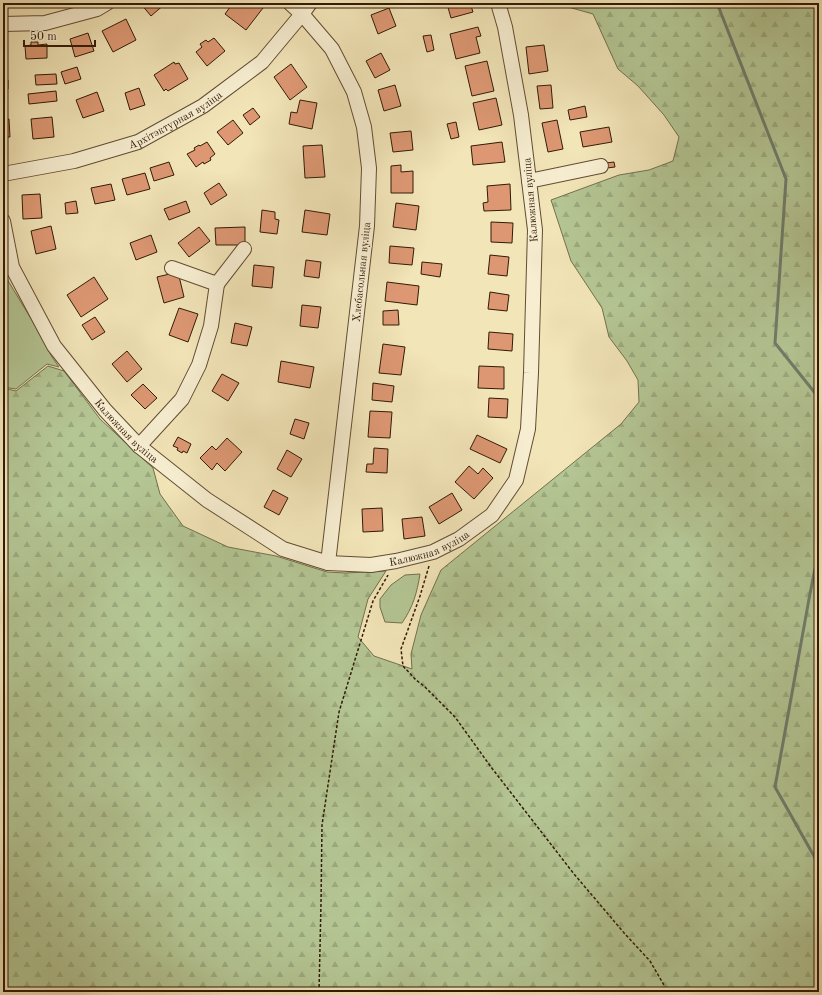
<svg xmlns="http://www.w3.org/2000/svg" width="822" height="995" viewBox="0 0 822 995" font-family="'Old Standard TT',serif">
<style>
.green{fill:#b4c694;stroke:#73704d}
.forest{fill:url(#forest-firs);stroke:#73704d}
.lines{fill:none;stroke-linecap:round;stroke-linejoin:round}
.stream{stroke:#717d6c;stroke-width:3}
.building{fill:#dd9873;stroke:#321a06}
.minor-casing{stroke:#624d32;stroke-width:16}
.path{stroke:#321a06;stroke-width:1.5;stroke-dasharray:3 2;stroke-linecap:butt}
.minor{stroke:#f7eed1;stroke-width:14}
.labels{text-anchor:middle;stroke-width:3;stroke-linejoin:round;paint-order:stroke}
.street-label{font-size:11px;fill:#321a06;stroke:#f7eed1}
</style>
<defs>
<pattern id="forest-firs" width="22" height="20" patternUnits="userSpaceOnUse"><rect width="22" height="20" fill="#b4c694"/><path d="M5 1l3.5 6h-7zM16 11l3.5 6h-7z" fill="#9baa7e"/></pattern>
</defs>
<rect width="100%" height="100%" fill="#f2e5b8"/>
<filter id="stains"><feTurbulence type="fractalNoise" baseFrequency=".005" numOctaves="4"/><feColorMatrix values="0 0 0 0 .2 0 0 0 0 .09 0 0 0 0 .02 0 0 0 .5 -.17"/></filter>
<radialGradient id="worn" r=".72"><stop offset=".6" stop-color="#630" stop-opacity="0"/><stop offset="1" stop-color="#630" stop-opacity=".3"/></radialGradient>
<path class="green" d="M 3,271 L 7,279 L 33,322 L 52,357 L 59,367 L 47,364 L 16,389 L 3,387 Z
M 420,574 C 417,593 413,607 402,623 L 385,622 L 380,607 L 380,599 L 391,585 L 405,575 Z"/>
<path class="forest" d="M 554,3 L 819,3 L 819,992 L 3,992 L 3,388 L 16,391 L 48,366 L 64,371 L 100,419 L 153,468 L 160,494 L 183,526 L 228,547 L 276,556 L 327,572 L 345,573 L 386,571 L 368,599 L 358,637 L 374,656 L 412,669 L 411,654 L 421,615 L 441,570 L 621,424 L 639,402 L 638,380 L 627,361 L 609,337 L 602,308 L 571,261 L 551,200 L 619,175 L 649,170 L 673,161 L 679,137 L 664,115 L 638,86 L 618,69 L 593,14 Z"/>
<g class="lines">
<path class="stream" d="M 719,8 L 786,179 L 775,343 L 819,398
M 819,548 L 809,599 L 775,787 L 819,865"/>
</g>
<path class="building" d="M 142,3 L 166,3 L 151,16 L 141,4 Z
M 233,3 L 241,3 L 245,6 L 248,3 L 257,3 L 263,8 L 246,30 L 225,14 Z
M 452,3 L 470,3 L 473,12 L 451,18 L 447,4 Z
M 389,8 L 396,26 L 378,34 L 371,15 Z
M 126,19 L 136,40 L 113,52 L 102,31 Z
M 478,27 L 481,36 L 476,37 L 480,53 L 456,59 L 450,34 Z
M 88,33 L 94,51 L 75,57 L 70,39 Z
M 431,35 L 434,50 L 427,52 L 423,36 Z
M 214,38 L 225,51 L 207,66 L 196,52 L 202,47 L 200,44 L 206,40 L 208,42 Z
M 31,42 L 38,42 L 38,45 L 47,44 L 47,58 L 26,59 L 25,46 L 31,45 Z
M 544,45 L 548,71 L 529,74 L 526,47 Z
M 381,53 L 390,70 L 375,78 L 366,61 Z
M 487,61 L 494,91 L 472,96 L 465,66 Z
M 174,62 L 175,64 L 179,63 L 188,79 L 168,91 L 166,89 L 164,91 L 154,75 Z
M 291,64 L 307,87 L 290,100 L 274,77 Z
M 77,67 L 81,79 L 65,84 L 61,72 Z
M 56,74 L 57,84 L 36,85 L 35,75 Z
M 3,80 L 8,80 L 8,89 L 3,89 Z
M 395,85 L 401,106 L 384,111 L 378,90 Z
M 551,85 L 553,108 L 540,109 L 537,86 Z
M 139,88 L 145,105 L 130,110 L 125,93 Z
M 56,91 L 57,101 L 29,104 L 28,94 Z
M 97,92 L 104,111 L 83,118 L 76,100 Z
M 496,98 L 502,125 L 479,130 L 473,103 Z
M 300,100 L 317,103 L 312,129 L 289,124 L 291,112 L 297,113 Z
M 585,106 L 587,117 L 570,120 L 568,110 Z
M 253,108 L 260,117 L 250,125 L 243,115 Z
M 52,117 L 54,137 L 33,139 L 31,119 Z
M 3,119 L 9,119 L 10,137 L 3,137 Z
M 233,120 L 243,133 L 228,145 L 217,132 Z
M 557,120 L 563,149 L 548,152 L 542,123 Z
M 456,122 L 459,137 L 451,139 L 447,124 Z
M 609,127 L 612,142 L 583,147 L 580,132 Z
M 411,131 L 413,150 L 393,152 L 390,133 Z
M 207,142 L 215,154 L 210,158 L 211,160 L 204,164 L 203,162 L 196,167 L 187,154 L 195,150 L 194,148 L 199,145 L 200,146 Z
M 502,142 L 505,162 L 473,165 L 471,146 Z
M 322,145 L 325,177 L 305,178 L 303,146 Z
M 169,162 L 174,175 L 154,181 L 150,168 Z
M 614,162 L 615,167 L 607,168 L 606,163 Z
M 401,165 L 401,172 L 413,171 L 413,193 L 391,193 L 391,166 Z
M 145,173 L 150,189 L 127,195 L 122,179 Z
M 219,183 L 227,195 L 211,205 L 204,193 Z
M 111,184 L 115,200 L 95,204 L 91,188 Z
M 510,184 L 511,210 L 484,211 L 483,203 L 488,202 L 487,186 Z
M 40,194 L 42,218 L 23,219 L 22,195 Z
M 76,201 L 78,213 L 66,214 L 65,203 Z
M 186,201 L 190,212 L 169,220 L 164,209 Z
M 396,203 L 419,206 L 416,230 L 393,227 Z
M 262,210 L 275,212 L 275,219 L 279,220 L 277,234 L 260,232 Z
M 305,210 L 330,214 L 327,235 L 302,232 Z
M 491,222 L 513,223 L 512,243 L 491,242 Z
M 51,226 L 56,249 L 36,254 L 31,231 Z
M 199,227 L 210,241 L 189,257 L 178,243 Z
M 245,227 L 245,245 L 216,245 L 215,228 Z
M 151,235 L 157,252 L 136,260 L 130,243 Z
M 390,246 L 414,248 L 412,265 L 389,263 Z
M 490,255 L 509,257 L 507,276 L 488,274 Z
M 306,260 L 321,262 L 319,278 L 304,276 Z
M 422,262 L 442,264 L 440,277 L 421,274 Z
M 254,265 L 274,267 L 272,288 L 252,286 Z
M 178,272 L 184,297 L 164,303 L 157,277 Z
M 94,277 L 108,299 L 81,317 L 67,295 Z
M 387,282 L 419,286 L 417,305 L 385,301 Z
M 490,292 L 509,295 L 507,311 L 488,309 Z
M 302,305 L 321,307 L 318,328 L 300,326 Z
M 179,308 L 198,314 L 188,342 L 169,335 Z
M 398,310 L 399,325 L 383,325 L 383,311 Z
M 95,317 L 105,332 L 92,340 L 82,325 Z
M 235,323 L 252,327 L 247,346 L 231,343 Z
M 489,332 L 513,334 L 512,351 L 488,349 Z
M 383,344 L 405,347 L 401,375 L 379,373 Z
M 127,351 L 142,369 L 127,382 L 112,364 Z
M 281,361 L 314,367 L 310,388 L 278,382 Z
M 479,366 L 504,367 L 504,389 L 478,388 Z
M 222,374 L 239,383 L 228,401 L 212,391 Z
M 373,383 L 394,386 L 392,402 L 372,400 Z
M 143,384 L 157,398 L 145,409 L 131,395 Z
M 489,398 L 508,399 L 507,418 L 488,417 Z
M 370,411 L 392,412 L 390,438 L 368,437 Z
M 295,419 L 309,423 L 304,439 L 290,434 Z
M 477,435 L 507,449 L 500,463 L 470,449 Z
M 178,437 L 191,444 L 187,453 L 183,451 L 182,453 L 177,450 L 178,448 L 173,446 Z
M 227,438 L 242,452 L 225,471 L 217,463 L 212,470 L 200,458 L 212,446 L 216,450 Z
M 374,448 L 388,449 L 387,473 L 366,472 L 367,464 L 373,464 Z
M 287,450 L 302,459 L 291,477 L 277,469 Z
M 469,466 L 478,474 L 483,468 L 493,478 L 474,499 L 455,482 Z
M 273,490 L 288,498 L 279,515 L 264,507 Z
M 452,493 L 462,510 L 439,524 L 429,507 Z
M 382,508 L 383,531 L 363,532 L 362,509 Z
M 422,517 L 425,536 L 404,539 L 402,519 Z"/>
<g class="lines">
<g class="minor-casing">
<g id="minor">
<path d="M 290,3 L 302,14 L 332,49 L 354,92 L 364,127 L 369,168 L 367,226 L 328,563"/>
<path d="M 3,24 L 45,23 L 97,9 L 107,3"/>
<path id="s1" d="M 3,174 L 74,161 L 138,142 L 203,106 L 262,62 L 302,14 L 310,3"/>
<path d="M 529,181 L 601,166"/>
<path id="s2" d="M 3,221 L 12,267 L 54,346 L 105,410 L 139,446 L 207,500 L 283,549 L 328,563 L 371,565 L 396,561 L 433,552 L 459,539 L 492,515 L 516,480 L 528,429 L 531,373 L 535,230 L 521,115 L 505,27 L 498,3"/>
<path d="M 172,268 L 217,284 L 244,249"/>
<path d="M 139,446 L 182,399 L 199,365 L 211,326 L 217,284"/>
</g>
</g>
<path class="path" d="M 429,566 L 420,596 L 401,649 L 403,666 L 416,680 L 424,686 L 455,717 L 491,767 L 574,874 L 625,934 L 650,961 L 668,992
M 319,992 L 321,903 L 322,825 L 339,712 L 373,601 L 388,575"/>
<use href="#minor" class="minor"/>
</g>
<g class="labels">
<g class="street-label">
<text dy="4" stroke="none"><textPath href="#s1" startOffset="182">Архітэктурная вуліца</textPath></text>
<text transform="translate(530 200) rotate(-95)" y="4">Калюжная вуліца</text>
<text transform="translate(361 272) rotate(-84)" y="4">Хлебасольная вуліца</text>
<text dy="4" stroke="none"><textPath href="#s2" startOffset="248">Калюжная вуліца</textPath></text>
<text dy="4" stroke="none"><textPath href="#s2" startOffset="596">Калюжная вуліца</textPath></text>
</g>
</g>
<rect width="822" height="995" fill="none" stroke="#f2e5b8" stroke-width="16"/>
<rect x="4" y="4" width="814" height="987" fill="none" stroke="#321a06" stroke-width="2"/>
<rect x="8" y="8" width="806" height="979" fill="none" stroke="#321a06"/>
<path d="M24 40v6h71v-6" fill="none" stroke="#321a06" stroke-width="2"/>
<text x="30" y="40" font-size="12" fill="#321a06" stroke="#f7eed1" stroke-width="3" paint-order="stroke">50 m</text>
<rect width="100%" height="100%" filter="url(#stains)"/>
<rect width="100%" height="100%" fill="url(#worn)"/>
</svg>
